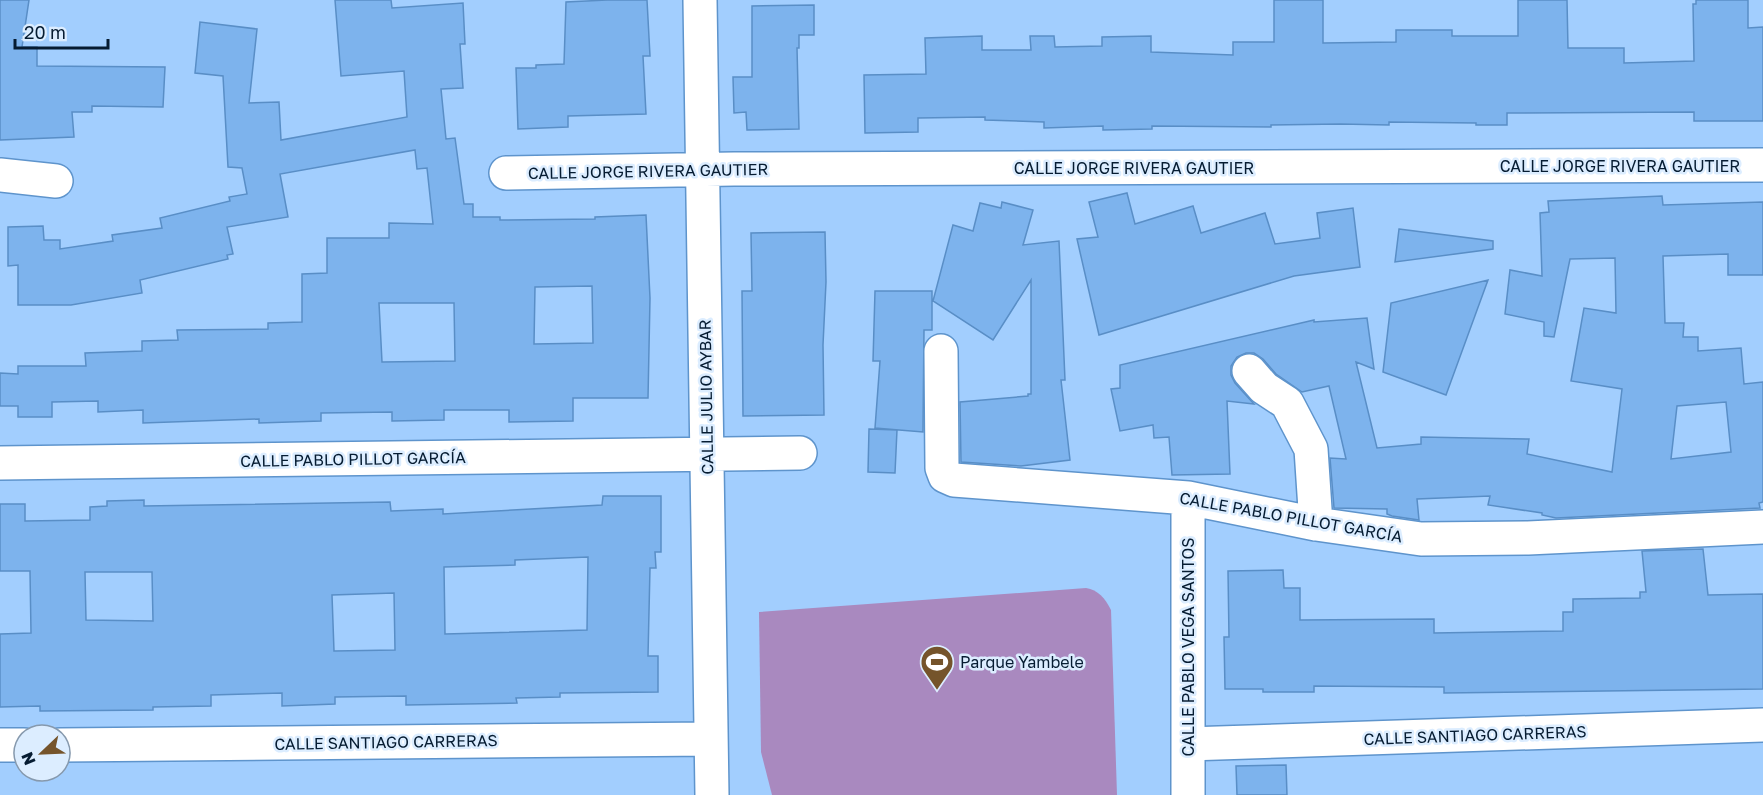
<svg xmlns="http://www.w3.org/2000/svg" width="1763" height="795" viewBox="0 0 1763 795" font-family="'Golos Text',sans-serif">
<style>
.green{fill:#a989bf}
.building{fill:#7db3ed;stroke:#598ec6;stroke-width:1.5;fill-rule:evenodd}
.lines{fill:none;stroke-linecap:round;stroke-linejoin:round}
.minor-casing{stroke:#5e94cc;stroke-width:36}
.minor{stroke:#fff;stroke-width:33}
.labels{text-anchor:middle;stroke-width:5;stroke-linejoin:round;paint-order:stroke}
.street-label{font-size:16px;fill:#061c32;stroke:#dcedff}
.poi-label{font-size:16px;fill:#061c32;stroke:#dcedff;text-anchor:start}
</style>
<rect width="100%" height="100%" fill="#a2cefe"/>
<path class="green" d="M 1086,588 C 1098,590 1105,598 1111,610 L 1117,795 L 772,795 L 761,752 L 759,612 Z"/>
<path class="building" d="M 0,0 L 29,0 L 22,47 L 37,47 L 37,66 L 165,67 L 163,107 L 92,106 L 92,112 L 72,112 L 74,137 L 0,140 Z
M 335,0 L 391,0 L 392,8 L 463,3 L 465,44 L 460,44 L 463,88 L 441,89 L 446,139 L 455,138 L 464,204 L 473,204 L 473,217 L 500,217 L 500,220 L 595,219 L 595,217 L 646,215 L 650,298 L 648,398 L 573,398 L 573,421 L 509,422 L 509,410 L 444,410 L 444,420 L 392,421 L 392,412 L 321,413 L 321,421 L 259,423 L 259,419 L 143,423 L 143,410 L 98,412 L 98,401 L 52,402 L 52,417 L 18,417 L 18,406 L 0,406 L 0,373 L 18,374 L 18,366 L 86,366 L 85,353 L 142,351 L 142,341 L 178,340 L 177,330 L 268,329 L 268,323 L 302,322 L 302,274 L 327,273 L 327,238 L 389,238 L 389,223 L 433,224 L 427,168 L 417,169 L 415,150 L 280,174 L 288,217 L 227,227 L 233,254 L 227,255 L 228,259 L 140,280 L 142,293 L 71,305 L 18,305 L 18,265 L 8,266 L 8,227 L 43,226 L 44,240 L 60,240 L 60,249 L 113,241 L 112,235 L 162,228 L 160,218 L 230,201 L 229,197 L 247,194 L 242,168 L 228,167 L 223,76 L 195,73 L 200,22 L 257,29 L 249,103 L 279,102 L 281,140 L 407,117 L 404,71 L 341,76 ZM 592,286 L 593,343 L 534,344 L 535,287 ZM 379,303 L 454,303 L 455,361 L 382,362 Z
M 607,0 L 647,0 L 650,56 L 643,56 L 646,114 L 568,116 L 568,127 L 518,129 L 516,68 L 536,68 L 536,65 L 564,64 L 566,2 Z
M 1274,0 L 1323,0 L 1323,43 L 1396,42 L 1396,30 L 1452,30 L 1452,36 L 1518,36 L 1518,0 L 1567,0 L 1568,48 L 1624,48 L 1624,63 L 1694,61 L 1693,4 L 1696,4 L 1696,0 L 1748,0 L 1748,28 L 1763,27 L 1763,121 L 1694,121 L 1694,112 L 1507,113 L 1507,125 L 1476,125 L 1476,123 L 1389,122 L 1389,125 L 1340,124 L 1271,125 L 1271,127 L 1152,126 L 1152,129 L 1103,130 L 1103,126 L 1044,128 L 1044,122 L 985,120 L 985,117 L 918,118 L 918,132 L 865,133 L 864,75 L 926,74 L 925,38 L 982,36 L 982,50 L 1031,50 L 1030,36 L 1054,36 L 1055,47 L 1102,46 L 1102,37 L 1151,36 L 1151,52 L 1233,55 L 1233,42 L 1274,42 Z
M 814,5 L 814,35 L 799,35 L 799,48 L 797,48 L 799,129 L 747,130 L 746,112 L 734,113 L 733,77 L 752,77 L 752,6 Z
M 1127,193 L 1135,224 L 1193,206 L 1201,233 L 1265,213 L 1275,244 L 1320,238 L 1317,213 L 1353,208 L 1360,267 L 1294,276 L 1099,335 L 1077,239 L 1098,237 L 1089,202 Z
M 1662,196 L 1663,205 L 1763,202 L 1763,275 L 1728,275 L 1728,254 L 1663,256 L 1665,323 L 1684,323 L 1683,337 L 1698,337 L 1698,351 L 1741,348 L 1744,384 L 1763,382 L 1763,502 L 1759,503 L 1760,508 L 1556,518 L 1542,515 L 1542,513 L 1488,505 L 1490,496 L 1417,499 L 1419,520 L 1392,516 L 1387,514 L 1387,509 L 1334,508 L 1330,458 L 1346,459 L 1329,386 L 1302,392 L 1276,374 L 1263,359 L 1254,353 L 1246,353 L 1237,357 L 1231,366 L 1231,375 L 1235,383 L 1254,404 L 1227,401 L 1230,474 L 1172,475 L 1169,437 L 1154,438 L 1153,425 L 1120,431 L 1111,389 L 1120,388 L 1120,365 L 1314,320 L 1314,322 L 1367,318 L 1374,369 L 1356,362 L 1377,448 L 1421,444 L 1421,437 L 1529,439 L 1527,454 L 1612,472 L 1622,389 L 1571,381 L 1584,308 L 1616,313 L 1615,258 L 1570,259 L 1554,337 L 1544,336 L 1544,322 L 1505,314 L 1510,270 L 1542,276 L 1540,213 L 1549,212 L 1548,201 ZM 1726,402 L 1731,452 L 1671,459 L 1677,406 Z
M 1002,202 L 1033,210 L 1023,245 L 1059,241 L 1065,380 L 1061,380 L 1070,460 L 1021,466 L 961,462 L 960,402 L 1028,396 L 1028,394 L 1031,394 L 1031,280 L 993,340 L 933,301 L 953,225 L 973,231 L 980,203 L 1001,208 Z
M 1399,229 L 1493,241 L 1493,249 L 1395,262 Z
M 825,232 L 826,282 L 823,345 L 824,415 L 743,416 L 742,291 L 752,291 L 751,233 Z
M 1488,280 L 1446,395 L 1383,372 L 1391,303 Z
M 875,291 L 932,291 L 932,330 L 924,330 L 923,432 L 875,428 L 880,361 L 873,361 Z
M 869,429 L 897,430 L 895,473 L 868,472 Z
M 603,496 L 661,496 L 661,552 L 655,552 L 656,568 L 650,568 L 648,656 L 658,656 L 658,692 L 560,693 L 560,697 L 516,698 L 517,703 L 406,705 L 406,696 L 335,697 L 335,704 L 282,706 L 282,693 L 211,695 L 211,706 L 153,707 L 153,710 L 40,711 L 40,706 L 0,707 L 0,634 L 31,633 L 30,571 L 0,571 L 0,504 L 25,504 L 25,521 L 90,520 L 90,507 L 107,506 L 107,501 L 144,500 L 144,506 L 390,502 L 391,511 L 443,509 L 443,514 L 602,505 ZM 588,557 L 587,630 L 445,634 L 444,567 L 515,565 L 515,560 ZM 85,572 L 152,572 L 153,621 L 86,620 ZM 394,593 L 395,650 L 334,651 L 332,595 Z
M 1703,549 L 1708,595 L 1763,594 L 1763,689 L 1444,693 L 1444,687 L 1314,686 L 1314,692 L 1263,692 L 1263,689 L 1225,689 L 1224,637 L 1229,637 L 1228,571 L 1283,570 L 1284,588 L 1300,588 L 1300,620 L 1434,619 L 1434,633 L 1563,631 L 1563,612 L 1573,612 L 1573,599 L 1640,598 L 1640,592 L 1646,592 L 1642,551 Z
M 1286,765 L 1287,795 L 1237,795 L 1236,766 Z"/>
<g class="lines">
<g class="minor-casing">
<path id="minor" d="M 700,0 L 712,795
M 506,173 L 734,169 L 1763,165
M 0,175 L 56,181
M 941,351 L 942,468 L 945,476 L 954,480 L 1188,498 L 1316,524 L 1421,539 L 1528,538 L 1763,527
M 1249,371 L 1264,388 L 1287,403 L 1311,449 L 1316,524
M 0,463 L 800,453
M 1188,498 L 1188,795
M 1188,744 L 1763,725
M 0,745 L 24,745
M 60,745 L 711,739"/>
</g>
<use href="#minor" class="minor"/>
</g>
<defs>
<g id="stadium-pin" transform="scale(1.725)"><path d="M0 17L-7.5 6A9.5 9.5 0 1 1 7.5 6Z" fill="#75542b" stroke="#dcedff"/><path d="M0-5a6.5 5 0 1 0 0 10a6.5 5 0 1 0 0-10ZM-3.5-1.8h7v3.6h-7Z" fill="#fff"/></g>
</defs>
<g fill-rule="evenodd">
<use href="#stadium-pin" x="937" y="662"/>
</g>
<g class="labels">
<g class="street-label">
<text x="1620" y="172">CALLE JORGE RIVERA GAUTIER</text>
<text x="1134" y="174">CALLE JORGE RIVERA GAUTIER</text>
<text transform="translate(648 171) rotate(-1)" y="6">CALLE JORGE RIVERA GAUTIER</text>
<text transform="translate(706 397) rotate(-91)" y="6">CALLE JULIO AYBAR</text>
<text transform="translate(353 459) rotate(-1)" y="6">CALLE PABLO PILLOT GARCÍA</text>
<text transform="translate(1291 517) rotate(10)" y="6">CALLE PABLO PILLOT GARCÍA</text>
<text transform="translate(1188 647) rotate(-90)" y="6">CALLE PABLO VEGA SANTOS</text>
<text transform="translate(1475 735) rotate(-2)" y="6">CALLE SANTIAGO CARRERAS</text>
<text transform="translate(386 742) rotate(-1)" y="6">CALLE SANTIAGO CARRERAS</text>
</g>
<g class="poi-label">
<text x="960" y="668">Parque Yambele</text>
</g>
</g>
<g transform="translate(42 753) rotate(247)"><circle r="28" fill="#dcedff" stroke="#8699ad" stroke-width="1.5"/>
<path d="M0-4.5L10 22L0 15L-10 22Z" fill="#75542b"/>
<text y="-9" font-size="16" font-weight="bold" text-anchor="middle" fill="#061c32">N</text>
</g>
<path d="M15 39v9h93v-9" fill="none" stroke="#061c32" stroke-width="3"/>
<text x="24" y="39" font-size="18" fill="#061c32" stroke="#dcedff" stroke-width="4.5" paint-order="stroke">20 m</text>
</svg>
